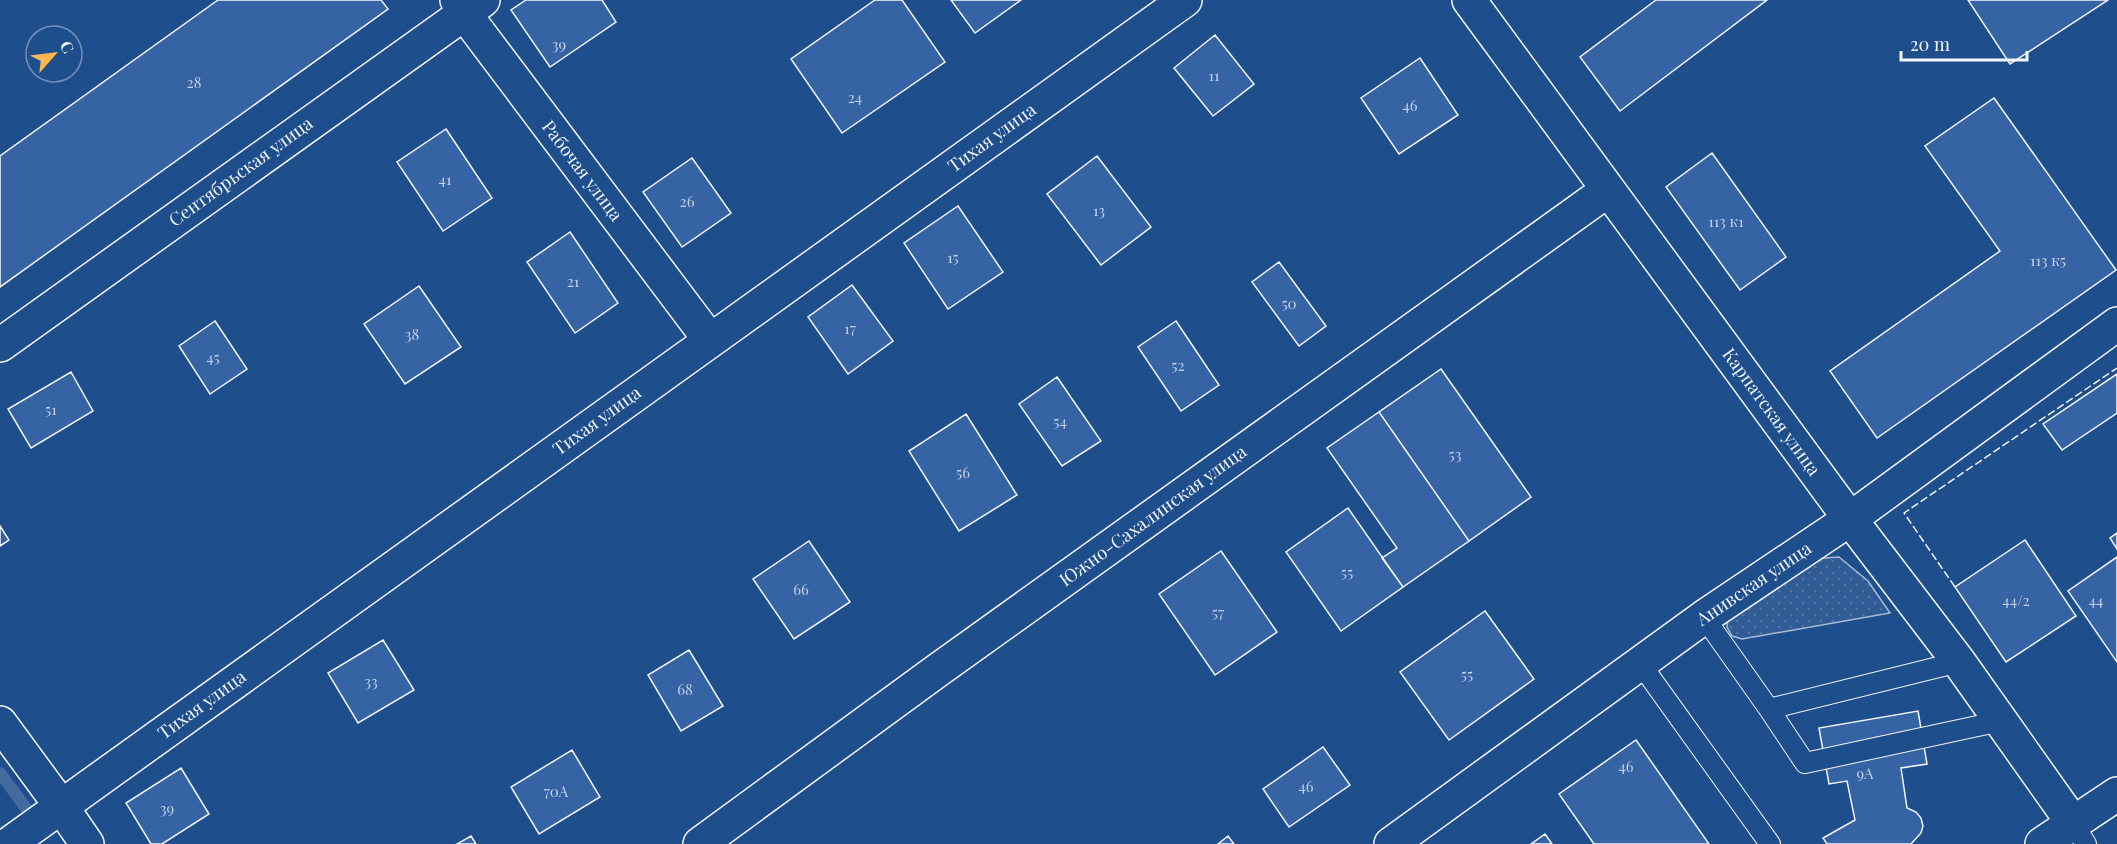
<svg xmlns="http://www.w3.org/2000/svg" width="2117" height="844" viewBox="0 0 2117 844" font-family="'Playfair Display',serif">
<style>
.grass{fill:url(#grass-dots);stroke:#a8bbd7;stroke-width:1.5}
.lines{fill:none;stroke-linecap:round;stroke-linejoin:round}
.stream{stroke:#446ba0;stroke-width:12}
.building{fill:#3563a3;stroke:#f2f6ff;stroke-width:1.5}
.lane-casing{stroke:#f2f6ff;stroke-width:22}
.street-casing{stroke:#f2f6ff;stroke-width:36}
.secondary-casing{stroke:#f2f6ff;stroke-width:36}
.lane{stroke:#1f4e8c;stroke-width:20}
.street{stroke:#1f4e8c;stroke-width:33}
.secondary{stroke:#1f4e8c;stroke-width:33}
.fence{stroke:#f2f6ff;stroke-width:1.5;stroke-dasharray:8 3;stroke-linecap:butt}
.labels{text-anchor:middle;stroke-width:4.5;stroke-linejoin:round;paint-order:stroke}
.number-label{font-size:15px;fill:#c3d1e8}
.street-label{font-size:18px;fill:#f2f6ff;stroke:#1f4e8c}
</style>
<defs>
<pattern id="grass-dots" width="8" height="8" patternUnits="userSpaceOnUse" patternTransform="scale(1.5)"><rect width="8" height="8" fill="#305b95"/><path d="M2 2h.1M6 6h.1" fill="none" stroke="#4e73a5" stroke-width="1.8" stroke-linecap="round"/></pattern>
</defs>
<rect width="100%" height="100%" fill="#1f4e8c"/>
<path class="grass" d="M 1839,557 L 1868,581 L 1890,613 L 1742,639 L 1732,636 L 1727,627 L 1728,618 L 1811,559 Z"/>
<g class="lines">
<path class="stream" d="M 0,773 L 26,808"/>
</g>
<path class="building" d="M 218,0 L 381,0 L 388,9 L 0,287 L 0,156 Z
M 526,0 L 602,0 L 616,22 L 550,67 L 511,10 Z
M 875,0 L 902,0 L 945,62 L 842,133 L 791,59 Z
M 951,0 L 1021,0 L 975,33 Z
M 1656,0 L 1767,0 L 1620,111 L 1580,57 Z
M 1968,0 L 2108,0 L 2010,64 Z
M 1215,35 L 1254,84 L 1213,116 L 1174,68 Z
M 1420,58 L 1458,115 L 1399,154 L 1361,98 Z
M 1994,98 L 2116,270 L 1877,438 L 1830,371 L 2000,251 L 1925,146 Z
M 446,129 L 492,198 L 443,231 L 397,162 Z
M 1712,153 L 1786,257 L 1740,290 L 1666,187 Z
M 1097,156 L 1151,227 L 1101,265 L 1047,194 Z
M 692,158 L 731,213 L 682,247 L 643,192 Z
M 958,206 L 1003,272 L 948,309 L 904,243 Z
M 570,232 L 618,303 L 575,333 L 527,262 Z
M 1279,262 L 1326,326 L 1299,346 L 1252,282 Z
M 852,285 L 893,341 L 848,374 L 808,317 Z
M 419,286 L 461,347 L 405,384 L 364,324 Z
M 215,321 L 247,369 L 210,394 L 179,346 Z
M 1176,321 L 1219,385 L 1181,411 L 1138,347 Z
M 1441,369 L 1531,497 L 1469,541 L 1379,412 Z
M 71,372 L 93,411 L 31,448 L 8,409 Z
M 2117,374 L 2117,413 L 2062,450 L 2043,424 Z
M 1057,377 L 1101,441 L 1062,466 L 1019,404 Z
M 1379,412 L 1469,541 L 1403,587 L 1382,558 L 1397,548 L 1327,448 Z
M 966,414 L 1017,495 L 959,531 L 909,451 Z
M 1348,508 L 1403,587 L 1341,631 L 1286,552 Z
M 0,526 L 9,540 L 0,546 Z
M 2117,533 L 2117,549 L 2110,538 Z
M 2025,540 L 2076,616 L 2006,662 L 1955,587 Z
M 809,541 L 850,602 L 794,639 L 753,579 Z
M 1221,551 L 1277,632 L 1215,675 L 1159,594 Z
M 2117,557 L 2117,662 L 2068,591 Z
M 1485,611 L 1534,679 L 1449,740 L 1400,672 Z
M 383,640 L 414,690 L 358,723 L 328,673 Z
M 689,650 L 723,706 L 681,731 L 648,675 Z
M 1918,711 L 1927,764 L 1901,768 L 1907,808 L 1916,812 L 1921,818 L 1923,826 L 1921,833 L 1911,844 L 1827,844 L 1823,838 L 1855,820 L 1847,781 L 1829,784 L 1819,728 Z
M 1636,740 L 1709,844 L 1594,844 L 1559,794 Z
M 1323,747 L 1350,785 L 1289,827 L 1263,789 Z
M 572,750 L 600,797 L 539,834 L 511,787 Z
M 181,768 L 209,814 L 162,844 L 151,844 L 126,803 Z
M 1545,834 L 1552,844 L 1531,844 Z
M 471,836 L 476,844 L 457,844 Z
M 1228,836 L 1234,844 L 1218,844 Z"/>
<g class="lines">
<g class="lane-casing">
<path id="lane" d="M 1704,617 L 1769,709 L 1959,662
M 1640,663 L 1770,844
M 1769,709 L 1805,763 L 2001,721
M 2073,823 L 2086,844"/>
</g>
<g class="street-casing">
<path id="street" d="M 457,0 L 464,13 L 710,340
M 1469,0 L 1850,519 L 1959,662 L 2073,823
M 0,345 L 483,0
M 0,723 L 61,806 L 87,844
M 9,844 L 1185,0
M 700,844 L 938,670 L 1608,190
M 1391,844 L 1704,617 L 1850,519 L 2117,324"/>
</g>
<g class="secondary-casing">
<path id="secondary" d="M 2042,844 L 2117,794"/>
</g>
<use href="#lane" class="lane"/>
<use href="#street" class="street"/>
<use href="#secondary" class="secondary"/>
<path class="fence" d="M 1955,587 L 1904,513 L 2117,368"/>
</g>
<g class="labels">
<g class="number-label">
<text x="559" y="50">39</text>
<text x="1214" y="81">11</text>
<text x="194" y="88">28</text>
<text x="855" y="103">24</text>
<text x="1410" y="111">46</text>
<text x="445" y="185">41</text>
<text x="687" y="207">26</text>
<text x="1099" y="216">13</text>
<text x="1726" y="227">113 к1</text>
<text x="953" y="263">15</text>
<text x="2048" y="266">113 к5</text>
<text x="573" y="287">21</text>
<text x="1289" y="309">50</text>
<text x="850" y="334">17</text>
<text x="412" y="340">38</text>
<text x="213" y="363">45</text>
<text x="1178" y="371">52</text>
<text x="51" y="415">51</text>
<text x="1060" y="427">54</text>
<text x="1455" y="460">53</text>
<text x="963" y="478">56</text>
<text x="1347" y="578">55</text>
<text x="801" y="595">66</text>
<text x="2016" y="606">44/2</text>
<text x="2096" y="606">44</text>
<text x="1218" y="618">57</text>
<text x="1467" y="680">55</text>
<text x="371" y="687">33</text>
<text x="685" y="695">68</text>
<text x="1626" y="772">46</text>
<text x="1865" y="779">9А</text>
<text x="1306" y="792">46</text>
<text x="556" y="797">70А</text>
<text x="167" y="814">39</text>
</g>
<g class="street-label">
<text transform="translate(992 138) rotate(-36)" y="6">Тихая улица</text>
<text transform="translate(582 171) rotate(53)" y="6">Рабочая улица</text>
<text transform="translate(241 172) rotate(-36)" y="6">Сентябрьская улица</text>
<text transform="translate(1771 412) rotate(54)" y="6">Карпатская улица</text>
<text transform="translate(597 421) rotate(-36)" y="6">Тихая улица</text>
<text transform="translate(1153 516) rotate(-36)" y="6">Южно-Сахалинская улица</text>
<text transform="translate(1754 584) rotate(-34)" y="6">Анивская улица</text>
<text transform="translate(202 705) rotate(-36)" y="6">Тихая улица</text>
</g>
</g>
<g transform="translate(54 54) rotate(62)"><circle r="28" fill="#1f4e8c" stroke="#7391ba" stroke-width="1.5"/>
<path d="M0-4.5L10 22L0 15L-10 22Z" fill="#ffb74d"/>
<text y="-9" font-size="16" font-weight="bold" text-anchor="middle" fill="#f2f6ff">С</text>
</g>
<path d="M1901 51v9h126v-9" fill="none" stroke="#f2f6ff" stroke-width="3"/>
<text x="1910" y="51" font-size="18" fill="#f2f6ff" stroke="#1f4e8c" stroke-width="4.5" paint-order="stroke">20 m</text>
</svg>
